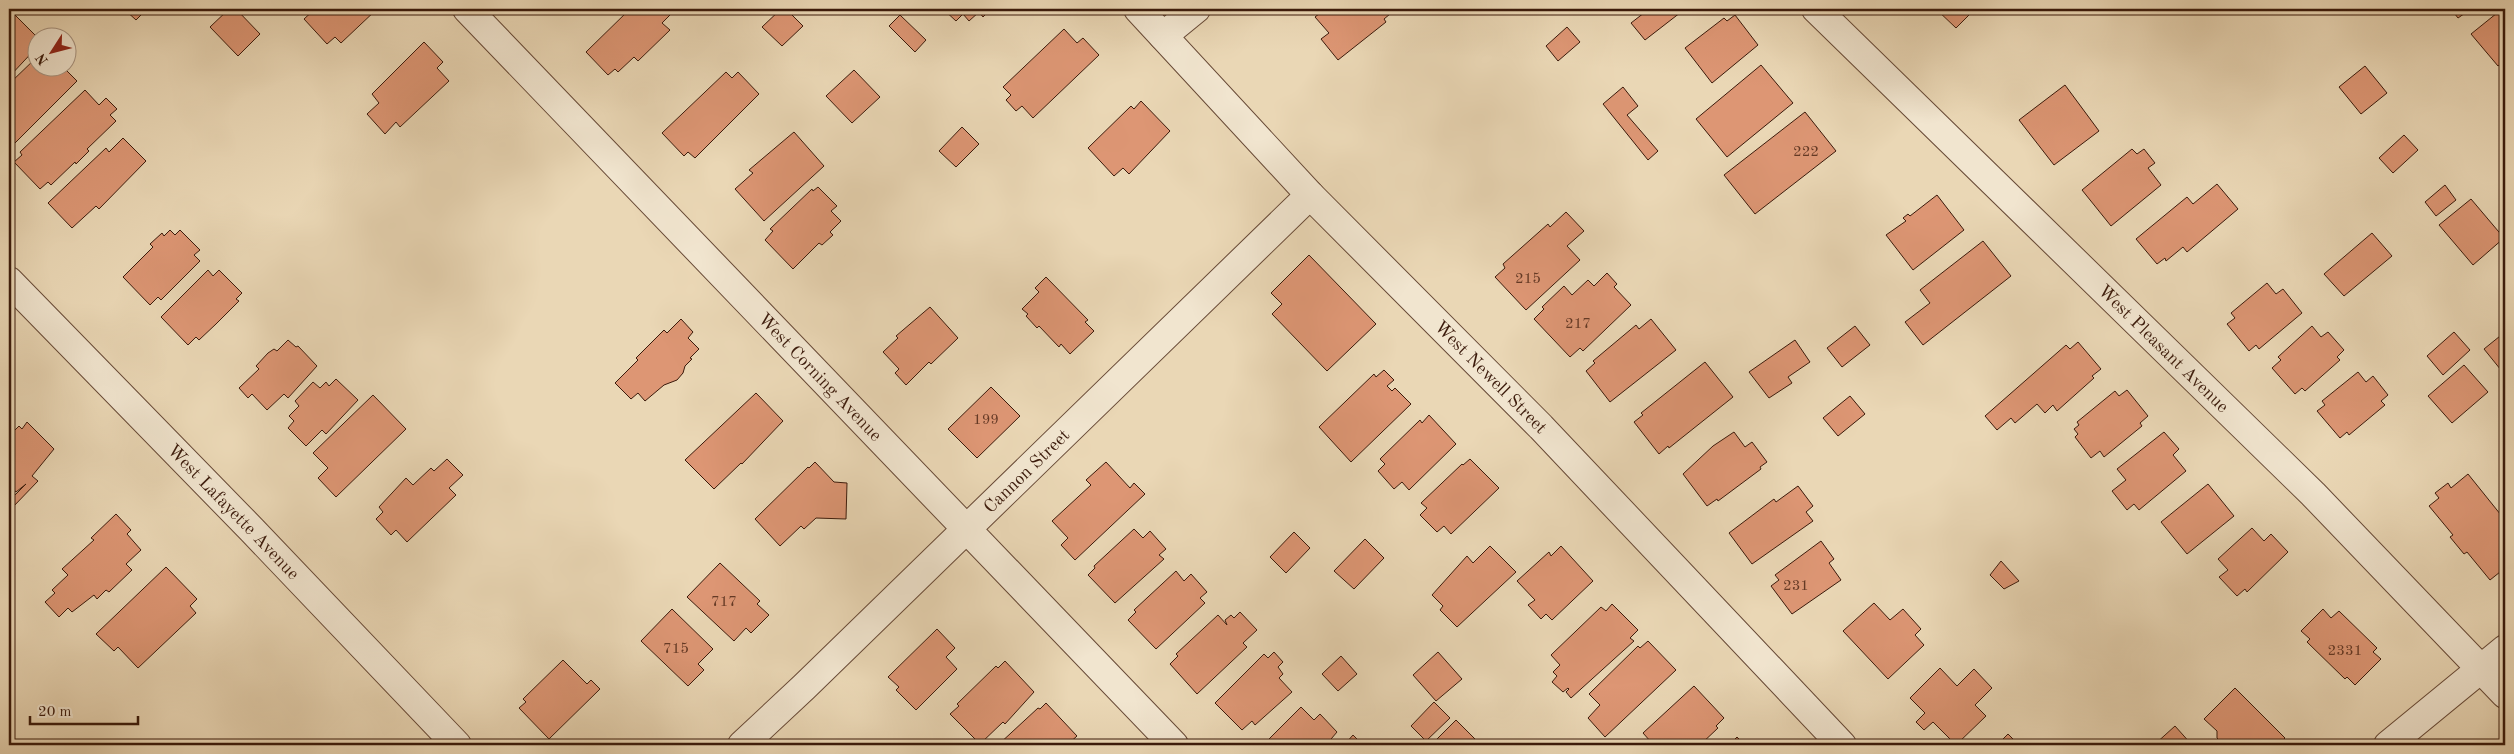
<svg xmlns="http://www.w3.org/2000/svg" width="2514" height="754" viewBox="0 0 2514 754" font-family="'Old Standard TT',serif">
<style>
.building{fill:#dd9674;stroke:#3b1a0b}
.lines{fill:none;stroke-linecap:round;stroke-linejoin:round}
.minor-casing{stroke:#674936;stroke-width:30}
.minor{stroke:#f1e5cf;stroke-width:28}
.labels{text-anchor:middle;stroke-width:5;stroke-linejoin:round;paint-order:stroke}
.number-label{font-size:15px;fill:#643925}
.street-label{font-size:18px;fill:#3b1a0b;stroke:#f1e5cf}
</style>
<rect width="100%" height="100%" fill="#ead7b5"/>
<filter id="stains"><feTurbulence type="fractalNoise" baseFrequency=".004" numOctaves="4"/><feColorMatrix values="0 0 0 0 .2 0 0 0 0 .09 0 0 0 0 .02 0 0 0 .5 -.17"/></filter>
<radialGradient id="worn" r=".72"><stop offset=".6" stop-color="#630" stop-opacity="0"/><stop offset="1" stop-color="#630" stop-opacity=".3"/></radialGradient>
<path class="building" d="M 124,9 L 147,9 L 136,20 Z
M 229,9 L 236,9 L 260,34 L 238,56 L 210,27 Z
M 315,9 L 377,9 L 341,43 L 335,37 L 327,44 L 304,19 Z
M 630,9 L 672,9 L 674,11 L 662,23 L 670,30 L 638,61 L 634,57 L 618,72 L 615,69 L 608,75 L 586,52 Z
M 781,9 L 786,9 L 803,26 L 782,46 L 762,27 Z
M 943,9 L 991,9 L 983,17 L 979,12 L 969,21 L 963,14 L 956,21 Z
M 1325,9 L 1396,9 L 1384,19 L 1386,22 L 1338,60 L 1321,39 L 1329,33 L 1315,17 Z
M 1649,9 L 1685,9 L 1645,40 L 1631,23 Z
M 1933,9 L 1975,9 L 1956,28 L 1936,9 L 1935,11 Z
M 2451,9 L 2471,9 L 2458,18 Z
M 2502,9 L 2505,9 L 2505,61 L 2498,66 L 2471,34 Z
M 12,12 L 38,38 L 38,46 L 9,77 L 9,15 Z
M 900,15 L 926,40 L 915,52 L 889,26 Z
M 1735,15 L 1758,45 L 1712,83 L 1685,48 L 1724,18 L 1727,21 Z
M 1567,27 L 1580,42 L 1558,61 L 1546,46 Z
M 1064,29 L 1077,43 L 1083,38 L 1099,55 L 1033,118 L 1022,106 L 1016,111 L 1006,100 L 1011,95 L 1003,87 Z
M 424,42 L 443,62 L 437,68 L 449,81 L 400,127 L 396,122 L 385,134 L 367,114 L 379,103 L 372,94 Z
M 38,56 L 38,68 L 64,68 L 77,81 L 12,146 L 9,143 L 9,84 Z
M 1761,65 L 1793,103 L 1727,157 L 1696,119 Z
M 2365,66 L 2387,93 L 2361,114 L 2339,87 Z
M 854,70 L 880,97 L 852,123 L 826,96 Z
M 726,72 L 732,78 L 738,72 L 759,94 L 695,158 L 688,152 L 684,156 L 662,133 Z
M 2065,85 L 2099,131 L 2054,165 L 2019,120 Z
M 1623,87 L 1638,106 L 1627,115 L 1658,151 L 1648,160 L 1603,104 Z
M 85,90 L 99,105 L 106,98 L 117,109 L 110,115 L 116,121 L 87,149 L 89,151 L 76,164 L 75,162 L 51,185 L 48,182 L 40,189 L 14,162 L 22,155 L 20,152 Z
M 1141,101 L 1170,131 L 1129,174 L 1123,168 L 1114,176 L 1088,148 L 1131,106 L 1134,109 Z
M 1805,112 L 1836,151 L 1755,214 L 1724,175 Z
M 962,127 L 979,144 L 956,167 L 939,151 Z
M 794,132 L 824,166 L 764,221 L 735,189 L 753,173 L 749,170 Z
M 2404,135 L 2418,150 L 2393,173 L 2379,158 Z
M 123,138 L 146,161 L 99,209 L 96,206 L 72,228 L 48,203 L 106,148 L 109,152 Z
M 2132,149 L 2137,154 L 2144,149 L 2155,163 L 2148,168 L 2161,185 L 2111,226 L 2082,190 Z
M 2217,184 L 2238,209 L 2187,252 L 2183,247 L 2166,261 L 2165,258 L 2157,264 L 2136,239 L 2187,197 L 2193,204 Z
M 2445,185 L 2456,200 L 2436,216 L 2425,202 Z
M 818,187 L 837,206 L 831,211 L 841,221 L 830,232 L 833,235 L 822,245 L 819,243 L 793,269 L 765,240 L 773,231 L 770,229 L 812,189 L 813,191 Z
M 1937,195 L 1964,230 L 1913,270 L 1886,235 L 1906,221 L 1903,218 L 1908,214 L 1910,216 Z
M 2471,199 L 2504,238 L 2473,265 L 2439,225 Z
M 1566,212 L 1584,231 L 1567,246 L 1580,260 L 1526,310 L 1495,277 L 1505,268 L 1503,264 L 1548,224 L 1550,227 Z
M 170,230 L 175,235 L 180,230 L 200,250 L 194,255 L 200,261 L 161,300 L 158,297 L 150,305 L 123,277 L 153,247 L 150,244 L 162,233 L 164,236 Z
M 2372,233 L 2392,256 L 2344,296 L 2324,274 Z
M 1983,241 L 2011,276 L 1923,345 L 1905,322 L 1930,303 L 1920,290 Z
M 1309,255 L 1376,324 L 1327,371 L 1272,314 L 1282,304 L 1271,293 Z
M 208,270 L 213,276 L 219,270 L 242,293 L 236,299 L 239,301 L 216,324 L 199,340 L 196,337 L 188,345 L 161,317 Z
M 1607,273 L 1617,284 L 1614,287 L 1631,305 L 1583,351 L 1580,348 L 1570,357 L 1534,319 L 1544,309 L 1542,307 L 1564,286 L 1572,295 L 1588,280 L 1594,286 Z
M 1046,277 L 1088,320 L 1085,322 L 1094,331 L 1070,354 L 1061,344 L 1059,347 L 1039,326 L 1037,328 L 1026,316 L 1028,314 L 1022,309 L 1039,292 L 1035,288 Z
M 2267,283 L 2276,294 L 2283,289 L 2302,313 L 2259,349 L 2256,345 L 2249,351 L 2227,324 L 2235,318 L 2231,313 Z
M 930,307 L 958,338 L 931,364 L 929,362 L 906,385 L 895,373 L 899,369 L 883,352 L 898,338 L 896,336 Z
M 681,319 L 693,332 L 688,338 L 699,349 L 690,358 L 692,359 L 685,366 L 683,373 L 677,380 L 664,385 L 645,401 L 638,393 L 631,399 L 615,383 L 638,360 L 636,358 L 664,330 L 667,333 Z
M 1651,319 L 1676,350 L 1610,402 L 1586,371 L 1595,363 L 1593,361 L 1636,325 L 1639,329 Z
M 1855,326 L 1870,345 L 1842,367 L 1827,348 Z
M 2312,326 L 2321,337 L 2328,332 L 2344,350 L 2337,357 L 2340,360 L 2305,391 L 2302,388 L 2295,394 L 2272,368 L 2281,360 L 2278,357 Z
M 2454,332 L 2470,350 L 2443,375 L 2427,356 Z
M 2505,332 L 2505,375 L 2484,349 Z
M 288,340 L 296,347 L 298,346 L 317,366 L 288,398 L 284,394 L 267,410 L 252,394 L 248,398 L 239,388 L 259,369 L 256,366 L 268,353 L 274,349 L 277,351 Z
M 1795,340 L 1810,362 L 1788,377 L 1792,383 L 1769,398 L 1749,372 Z
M 2078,342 L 2101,369 L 2092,376 L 2094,378 L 2057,411 L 2053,405 L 2045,413 L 2037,404 L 2015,423 L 2011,418 L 1997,430 L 1985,416 L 2066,345 L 2070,349 Z
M 1705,362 L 1733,397 L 1669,448 L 1668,446 L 1659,454 L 1634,422 L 1643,415 L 1641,413 Z
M 2464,365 L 2488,392 L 2452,423 L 2428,396 Z
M 1384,370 L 1394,380 L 1387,386 L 1392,391 L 1395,388 L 1411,404 L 1351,462 L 1319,427 L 1374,374 L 1376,377 Z
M 2358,372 L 2366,382 L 2373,376 L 2388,395 L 2381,401 L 2385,405 L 2349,435 L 2347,432 L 2340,438 L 2317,411 L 2325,405 L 2322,401 Z
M 336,379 L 358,400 L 326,434 L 322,430 L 306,446 L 288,428 L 294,421 L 289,416 L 299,406 L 295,401 L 313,382 L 320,388 L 326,382 L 329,386 Z
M 991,387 L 1020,416 L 977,458 L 948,429 Z
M 2127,390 L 2148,416 L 2140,423 L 2142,426 L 2104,457 L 2100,451 L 2091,458 L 2075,437 L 2078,434 L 2074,429 L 2079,425 L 2077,422 L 2115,391 L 2119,396 Z
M 756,393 L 783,421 L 742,464 L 741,463 L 714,489 L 685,460 Z
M 373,395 L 406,429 L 336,497 L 318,478 L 328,468 L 313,453 Z
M 1850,396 L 1865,414 L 1838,436 L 1823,418 Z
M 1429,415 L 1456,444 L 1409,490 L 1402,482 L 1394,489 L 1378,471 L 1385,464 L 1380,459 L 1420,420 L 1422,423 Z
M 27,422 L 54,449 L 32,476 L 38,481 L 12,508 L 9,505 L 9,493 L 13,497 L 26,484 L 16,492 L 9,484 L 9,436 L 19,426 L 22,429 Z
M 1734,432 L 1745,447 L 1752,442 L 1767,462 L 1760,467 L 1761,469 L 1718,501 L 1717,499 L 1707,506 L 1683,474 L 1713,446 Z
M 2164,432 L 2179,449 L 2173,455 L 2186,471 L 2139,510 L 2134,504 L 2127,510 L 2112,491 L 2126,480 L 2117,469 Z
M 447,459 L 463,475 L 449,488 L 456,495 L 407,542 L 396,530 L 391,535 L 376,519 L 383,512 L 379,507 L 406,478 L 413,485 L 431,468 L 434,471 Z
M 1470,459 L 1499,488 L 1451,534 L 1444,526 L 1437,532 L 1420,515 L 1427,508 L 1421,503 L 1462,464 L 1463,465 Z
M 815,462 L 834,482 L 847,483 L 846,519 L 816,518 L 804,529 L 801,526 L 780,546 L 755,519 L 808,467 L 809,468 Z
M 1106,462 L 1130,488 L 1134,483 L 1145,494 L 1075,560 L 1061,545 L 1068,538 L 1052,521 L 1091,485 L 1086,480 Z
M 2468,474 L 2505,520 L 2505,568 L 2490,580 L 2467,552 L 2464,554 L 2450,537 L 2453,535 L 2429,506 L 2439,498 L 2435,493 L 2448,483 L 2451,488 Z
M 2208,484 L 2234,516 L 2187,554 L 2161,522 Z
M 1798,486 L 1813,506 L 1806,512 L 1813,521 L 1752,564 L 1729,533 L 1774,499 L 1776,502 Z
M 116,514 L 131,530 L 127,534 L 141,550 L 126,564 L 132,570 L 109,592 L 106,590 L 97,599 L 94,595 L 72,612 L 68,608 L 59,617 L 45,602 L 55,593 L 52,590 L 68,575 L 62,569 L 94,540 L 91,538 Z
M 2252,528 L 2264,541 L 2271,534 L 2288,552 L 2247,592 L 2245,589 L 2237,596 L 2219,577 L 2228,570 L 2218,559 Z
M 1134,529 L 1143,538 L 1150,531 L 1166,549 L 1159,555 L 1164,559 L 1115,603 L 1088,575 L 1095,568 L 1094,566 Z
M 1294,532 L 1310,548 L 1286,573 L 1270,557 Z
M 1365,539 L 1384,558 L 1354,589 L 1334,571 Z
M 1821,541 L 1834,559 L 1829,563 L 1841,580 L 1792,614 L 1771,586 L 1779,580 L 1775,575 Z
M 1490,546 L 1516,572 L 1457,627 L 1440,610 L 1443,606 L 1432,595 L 1467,556 L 1473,563 Z
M 1561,546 L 1593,581 L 1552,620 L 1546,614 L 1541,619 L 1528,605 L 1535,600 L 1517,581 L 1549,552 L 1551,556 Z
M 2001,561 L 2019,581 L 2004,589 L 1990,575 Z
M 720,563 L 760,601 L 757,604 L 769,615 L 751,633 L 746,628 L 734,641 L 687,597 Z
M 166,567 L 197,599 L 190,606 L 196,613 L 138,668 L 118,647 L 114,651 L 96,634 Z
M 1176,571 L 1184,581 L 1191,574 L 1207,592 L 1200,598 L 1205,603 L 1156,649 L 1128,620 L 1136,612 L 1134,610 Z
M 1874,603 L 1890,620 L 1903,609 L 1921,629 L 1915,635 L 1924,645 L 1888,679 L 1843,631 Z
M 1612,604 L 1638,630 L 1630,638 L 1634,641 L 1571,698 L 1566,692 L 1569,689 L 1568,688 L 1563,692 L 1552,682 L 1557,676 L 1553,672 L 1560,665 L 1551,655 L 1601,607 L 1606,611 Z
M 672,609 L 713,649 L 698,664 L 704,670 L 688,686 L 641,641 Z
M 2323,609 L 2331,618 L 2339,611 L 2377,648 L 2373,652 L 2381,659 L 2355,685 L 2347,677 L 2345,679 L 2307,642 L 2310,639 L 2301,631 Z
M 1240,612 L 1257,630 L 1243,643 L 1247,647 L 1197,694 L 1170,664 L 1178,656 L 1176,654 L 1218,615 L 1227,625 L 1225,620 L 1231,615 L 1234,618 Z
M 937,629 L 955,648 L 946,657 L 957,669 L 916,710 L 896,690 L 899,687 L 888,677 Z
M 1648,641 L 1676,670 L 1605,737 L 1588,718 L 1600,705 L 1589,694 L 1638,646 L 1640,648 Z
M 1274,652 L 1283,662 L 1278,667 L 1283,674 L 1279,678 L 1292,692 L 1255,725 L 1252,721 L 1242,730 L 1215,703 L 1264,654 L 1268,658 Z
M 1438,652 L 1462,679 L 1436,701 L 1413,675 Z
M 1341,656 L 1357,674 L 1338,691 L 1322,674 Z
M 563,660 L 587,684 L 591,680 L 600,689 L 549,739 L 519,708 L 526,702 L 523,699 Z
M 1005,661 L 1034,692 L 1005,724 L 1003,722 L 980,744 L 950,714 L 959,706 L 957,704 L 996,666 L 998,668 Z
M 1940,668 L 1957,686 L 1974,669 L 1992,688 L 1975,705 L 1986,716 L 1956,745 L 1933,722 L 1924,730 L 1916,722 L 1925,713 L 1910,698 Z
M 1694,686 L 1724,718 L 1716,726 L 1718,728 L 1700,745 L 1647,745 L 1651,742 L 1643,733 Z
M 2235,688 L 2285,738 L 2278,745 L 2224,745 L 2217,738 L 2217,731 L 2204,719 Z
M 1434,702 L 1450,718 L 1426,741 L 1411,726 Z
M 1046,703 L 1077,736 L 1067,745 L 998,745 L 1038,708 L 1040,709 Z
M 1301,707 L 1314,720 L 1320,714 L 1337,732 L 1326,745 L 1263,745 Z
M 1456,720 L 1481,745 L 1432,744 Z
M 2175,726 L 2192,745 L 2154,745 Z
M 2008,734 L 2019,745 L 1997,745 Z
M 1353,735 L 1363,745 L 1344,745 Z
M 1737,737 L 1745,745 L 1725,745 L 1728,743 L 1730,744 Z"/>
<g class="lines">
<g class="minor-casing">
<g id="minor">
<path id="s1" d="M 467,9 L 1174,745"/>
<path id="s2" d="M 1138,9 L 1310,195 L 1541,427 L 1842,745"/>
<path id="s3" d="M 1816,9 L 2313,494 L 2505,694"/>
<path d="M 1163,36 L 1196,9"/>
<path id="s4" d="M 9,281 L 252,530 L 457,745"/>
<path id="s5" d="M 742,745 L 804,687 L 1310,195"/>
<path d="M 2388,745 L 2505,649"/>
</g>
</g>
<use href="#minor" class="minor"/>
</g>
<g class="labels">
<g class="number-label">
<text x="1806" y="156">222</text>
<text x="1528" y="283">215</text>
<text x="1578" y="328">217</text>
<text x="986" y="424">199</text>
<text x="1796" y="590">231</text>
<text x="724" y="606">717</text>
<text x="676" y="653">715</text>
<text x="2345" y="655">2331</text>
</g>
<g class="street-label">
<text dy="6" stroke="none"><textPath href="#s3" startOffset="486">West Pleasant Avenue</textPath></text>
<text dy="6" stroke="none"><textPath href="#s2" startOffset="510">West Newell Street</textPath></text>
<text dy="6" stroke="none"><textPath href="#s1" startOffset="510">West Corning Avenue</textPath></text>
<text dy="6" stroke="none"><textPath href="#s5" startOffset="395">Cannon Street</textPath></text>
<text dy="6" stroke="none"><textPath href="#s4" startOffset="322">West Lafayette Avenue</textPath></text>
</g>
</g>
<rect width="2514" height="754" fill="none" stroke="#ead7b5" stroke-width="30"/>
<rect x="10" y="10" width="2494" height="734" fill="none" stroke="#3b1a0b" stroke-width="2.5"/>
<rect x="15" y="15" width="2484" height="724" fill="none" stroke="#3b1a0b"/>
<g transform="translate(52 52) rotate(234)"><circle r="24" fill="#f1e5cf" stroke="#a89481"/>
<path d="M0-4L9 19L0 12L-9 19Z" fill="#8f2418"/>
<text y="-8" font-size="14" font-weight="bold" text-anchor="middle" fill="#3b1a0b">N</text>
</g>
<path d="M30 716v8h108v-8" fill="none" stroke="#3b1a0b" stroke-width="2.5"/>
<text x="38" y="716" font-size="15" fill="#3b1a0b" stroke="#f1e5cf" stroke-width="4" paint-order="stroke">20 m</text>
<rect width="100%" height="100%" filter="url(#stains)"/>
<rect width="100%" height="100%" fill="url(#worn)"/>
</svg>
